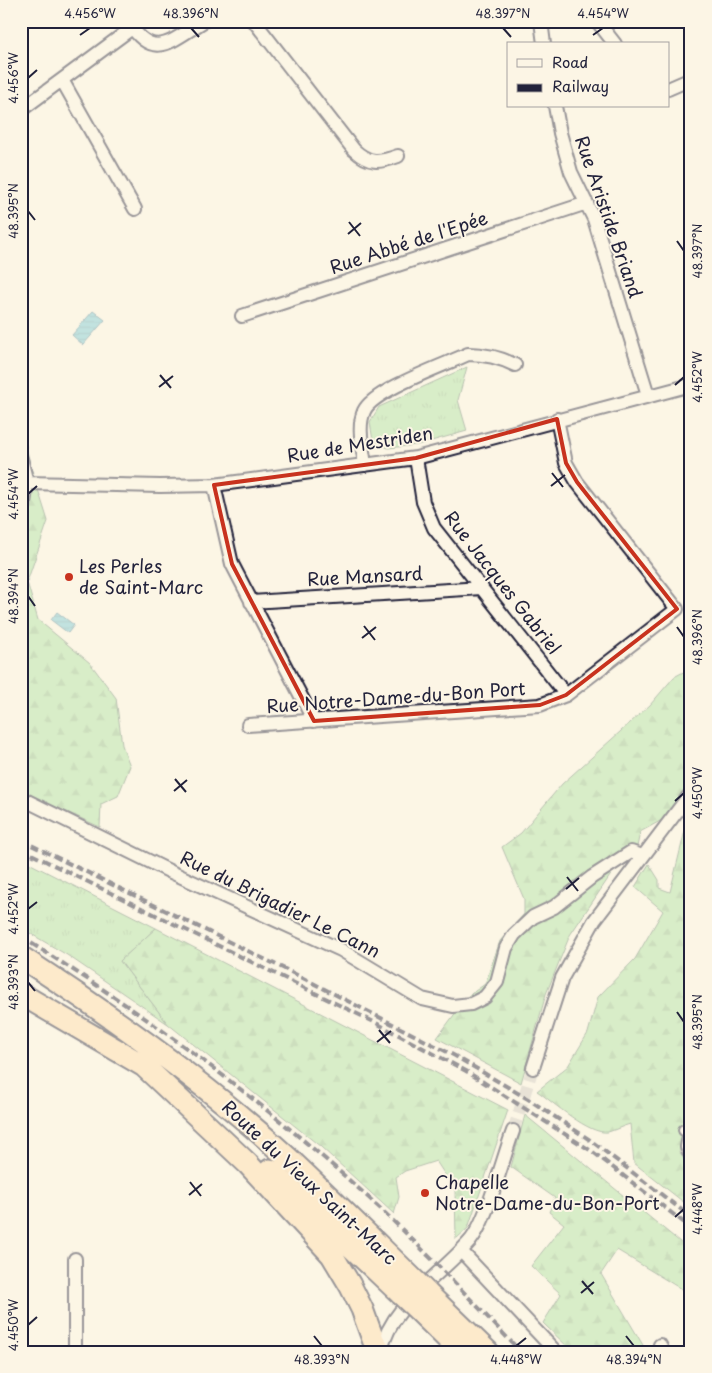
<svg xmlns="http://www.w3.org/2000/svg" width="712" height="1373" viewBox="0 0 712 1373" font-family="'Playpen Sans',sans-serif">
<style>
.grass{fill:url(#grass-tufts);stroke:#688270}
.forest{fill:url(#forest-firs);stroke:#688270}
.water{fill:url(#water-rules);stroke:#578799}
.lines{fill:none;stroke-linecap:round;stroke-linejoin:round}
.minor-tunnel{stroke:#d0cbc3;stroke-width:12;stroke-dasharray:12 6;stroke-linecap:butt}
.pedestrian-casing{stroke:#22223b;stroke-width:14}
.minor-casing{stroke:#22223b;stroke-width:16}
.trunk-casing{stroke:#22223b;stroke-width:25}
.pedestrian{stroke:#fcf5e5;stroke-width:10}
.minor{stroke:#fcf5e5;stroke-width:12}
.trunk{stroke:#fedbac;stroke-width:21}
.rail{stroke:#22223b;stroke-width:4;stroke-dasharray:8 4;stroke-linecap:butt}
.trunk-bridge-casing{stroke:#22223b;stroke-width:25;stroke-linecap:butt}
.trunk-bridge{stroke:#fedbac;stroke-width:21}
.marked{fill:none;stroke:#c8321e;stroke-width:4;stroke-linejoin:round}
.ticks{fill:none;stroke:#22223b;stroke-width:2}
.poi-dot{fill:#c8321e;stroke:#fcf5e5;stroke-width:2}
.labels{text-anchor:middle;stroke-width:4;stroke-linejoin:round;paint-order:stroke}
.street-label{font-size:18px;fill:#22223b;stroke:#fcf5e5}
.poi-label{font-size:18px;fill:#22223b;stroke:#fcf5e5;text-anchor:start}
.neatline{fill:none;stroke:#22223b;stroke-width:2}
.ticks-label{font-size:12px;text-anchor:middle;fill:#22223b}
</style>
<defs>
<pattern id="grass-tufts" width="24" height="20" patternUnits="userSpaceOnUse" patternTransform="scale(1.25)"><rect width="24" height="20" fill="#ade2a4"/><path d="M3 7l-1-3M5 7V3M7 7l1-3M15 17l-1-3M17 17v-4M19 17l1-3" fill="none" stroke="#95c28e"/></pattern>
<pattern id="forest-firs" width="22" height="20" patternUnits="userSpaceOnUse" patternTransform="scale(1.25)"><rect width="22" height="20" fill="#ade2a4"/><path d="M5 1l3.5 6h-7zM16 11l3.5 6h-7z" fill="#95c28e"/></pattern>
<pattern id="water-rules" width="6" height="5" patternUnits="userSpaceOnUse" patternTransform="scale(1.25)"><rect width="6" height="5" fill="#7bcad7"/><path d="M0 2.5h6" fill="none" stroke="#6aadb9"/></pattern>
</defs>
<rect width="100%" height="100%" fill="#fcf5e5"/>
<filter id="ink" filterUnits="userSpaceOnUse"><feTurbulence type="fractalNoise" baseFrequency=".02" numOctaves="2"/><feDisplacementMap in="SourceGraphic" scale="10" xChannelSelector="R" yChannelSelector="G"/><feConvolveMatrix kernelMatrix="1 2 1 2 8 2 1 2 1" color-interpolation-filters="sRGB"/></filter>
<g filter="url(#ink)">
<path class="grass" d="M 467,367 L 458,400 L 467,431 L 417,445 L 388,448 L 373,441 L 370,422 L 379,407 Z
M 21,859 L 156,928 L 120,961 L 168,1024 L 67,955 L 21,928 Z"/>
<path class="forest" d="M 21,424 L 30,464 L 48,521 L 27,582 L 38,620 L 90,663 L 116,698 L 122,745 L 130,766 L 118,796 L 101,804 L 100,827 L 21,791 Z
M 691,668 L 691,804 L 640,832 L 636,852 L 612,873 L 570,935 L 546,994 L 521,1083 L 437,1038 L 468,996 L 485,984 L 500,941 L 524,914 L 524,899 L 502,847 L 521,833 L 562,784 L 650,705 L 674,677 Z
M 691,806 L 691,1111 L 679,1152 L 691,1165 L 691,1208 L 634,1163 L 630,1124 C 623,1126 615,1130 608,1132 C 589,1135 553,1102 537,1091 L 568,1066 L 588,1033 L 598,997 L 635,959 L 663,911 L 635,887 L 649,864 L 659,880 L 659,888 L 670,892 Z
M 156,928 L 508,1110 L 468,1228 L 456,1239 L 455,1190 L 436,1161 L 405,1171 L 396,1177 L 399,1197 L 394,1214 L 321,1147 L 168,1024 L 120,961 Z
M 525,1115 L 691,1251 L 691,1295 L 617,1250 L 601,1274 L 647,1352 L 573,1352 L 543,1323 L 561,1294 L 531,1266 L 564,1224 L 549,1212 L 555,1198 L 511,1167 Z"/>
<path class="water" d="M 93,311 L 105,320 L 83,345 L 72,335 Z
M 57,612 L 74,625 L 68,633 L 51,620 Z"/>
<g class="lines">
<path class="minor-tunnel" d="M 513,1131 L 533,1068"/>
<g class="pedestrian-casing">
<path id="pedestrian" d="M 684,1130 L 689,1131 L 686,1147 L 691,1159"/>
</g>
<g class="minor-casing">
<path id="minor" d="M 128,21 C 153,63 172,40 204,21
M 254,21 L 354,150 C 369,164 379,163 398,156
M 541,21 L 544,44
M 597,21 L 615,44
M 62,80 L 135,209
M 668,89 L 691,79
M 555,106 L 560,133 L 571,172 L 594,219 L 648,395
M 21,110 L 132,28
M 242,316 L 587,203
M 416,458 L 423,502 L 434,528 L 566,695
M 21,459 L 27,483 L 21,523
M 365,465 C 363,448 357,427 364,411 C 373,390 445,365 468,354 C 486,354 499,357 515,365
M 27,483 L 160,486 L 214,485 L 416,458 L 691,385
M 214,485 L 232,564 L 314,721
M 251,602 L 482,588
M 248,725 L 540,705 L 566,695 L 677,609 L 577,482 L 566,463 L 557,419
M 21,798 L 171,872 L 341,950 L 422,999 L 453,1006 L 471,1004 L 485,997 L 497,982 L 506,948 L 514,935 L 533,917 L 554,907 L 592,877 L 631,852 L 642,856
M 533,1068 L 562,978 L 594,921 L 691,793
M 461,1251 L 556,1352
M 660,1345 L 663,1352
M 75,1352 L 75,1259
M 381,1352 C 389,1306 441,1275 470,1241 C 487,1221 503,1158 513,1131"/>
</g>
<g class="trunk-casing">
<path id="trunk" d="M 21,957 C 115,1018 206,1083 288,1158 C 332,1199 374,1241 416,1282
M 21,994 L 144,1066 L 248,1164 L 332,1255 L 350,1285 L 362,1309 L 374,1342 L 381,1351
M 270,1170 L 401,1294
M 427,1293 L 488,1352
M 414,1306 L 461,1352"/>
</g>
<use href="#pedestrian" class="pedestrian"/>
<use href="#minor" class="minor"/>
<use href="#trunk" class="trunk"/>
<path class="rail" d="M 21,840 L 301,977 L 455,1056 L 528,1099 L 590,1140 L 691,1217
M 21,849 L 378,1024 L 466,1071 L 593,1152 L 691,1228
M 21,937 C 145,1013 262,1100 369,1198 C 422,1247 471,1300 521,1352"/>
<g class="trunk-bridge-casing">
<path id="trunk-bridge" d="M 416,1282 L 427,1293
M 401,1294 L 414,1306"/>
</g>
<use href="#trunk-bridge" class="trunk-bridge"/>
</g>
</g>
<path d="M0 0H712V1373H0ZM 557,419 L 566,463 L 577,482 L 677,609 L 566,695 L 540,705 L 314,721 L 232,564 L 214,485 L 416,458 Z" fill="#fcf5e5" fill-opacity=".55" fill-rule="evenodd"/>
<path class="marked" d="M 557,419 L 566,463 L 577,482 L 677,609 L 566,695 L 540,705 L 314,721 L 232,564 L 214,485 L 416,458 Z"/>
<path class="ticks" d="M 191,28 L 199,37M 503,28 L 511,37M 80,35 L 90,28M 593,35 L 603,28M 28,78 L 37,70M 28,211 L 35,220M 349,222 L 360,236M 348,234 L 361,223M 677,241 L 684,251M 160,375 L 171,388M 675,385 L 684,377M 159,387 L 173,376M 552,473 L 563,487M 551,486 L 565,475M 28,494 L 37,486M 28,596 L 35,606M 364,626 L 375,640M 677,627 L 684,637M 362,638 L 376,627M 175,779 L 186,792M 174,791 L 187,780M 675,801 L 684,793M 567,877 L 578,891M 566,889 L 579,878M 28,909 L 37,902M 28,982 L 35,991M 677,1012 L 684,1022M 379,1030 L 390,1043M 377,1042 L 391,1031M 190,1182 L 201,1196M 189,1195 L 202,1184M 675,1217 L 684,1209M 582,1281 L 593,1294M 581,1293 L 594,1282M 28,1325 L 37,1317M 314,1336 L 322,1346M 626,1336 L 634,1346M 516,1346 L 526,1338"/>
<g class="poi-dot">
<circle cx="69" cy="577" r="5"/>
<circle cx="425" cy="1193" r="5"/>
</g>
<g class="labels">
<g class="street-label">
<text transform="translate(608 217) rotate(71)" y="6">Rue Aristide Briand</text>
<text transform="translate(409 243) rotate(-18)" y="6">Rue Abbé de l'Epée</text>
<text transform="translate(360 445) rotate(-9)" y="6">Rue de Mestriden</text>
<text transform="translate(365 577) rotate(-3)" y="6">Rue Mansard</text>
<text transform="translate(502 583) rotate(52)" y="6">Rue Jacques Gabriel</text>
<text transform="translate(396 698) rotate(-4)" y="6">Rue Notre-Dame-du-Bon Port</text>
<text transform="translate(280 905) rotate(26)" y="6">Rue du Brigadier Le Cann</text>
<text transform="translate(309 1183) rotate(43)" y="6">Route du Vieux Saint-Marc</text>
</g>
<g class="poi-label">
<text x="79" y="573">Les Perles<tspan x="79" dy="21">de Saint-Marc</tspan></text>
<text x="435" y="1189">Chapelle<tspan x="435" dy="21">Notre-Dame-du-Bon-Port</tspan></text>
</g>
</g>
<rect width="712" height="1373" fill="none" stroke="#fcf5e5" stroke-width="55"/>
<rect x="507" y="42" width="162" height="65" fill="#fcf5e5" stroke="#a5a1a1"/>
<rect x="517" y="59" width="25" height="8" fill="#fcf5e5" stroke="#a5a1a1"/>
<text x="552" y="68" font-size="15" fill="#22223b">Road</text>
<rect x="517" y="84" width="25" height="8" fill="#22223b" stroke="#a5a1a1"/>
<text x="552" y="92" font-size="15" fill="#22223b">Railway</text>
<rect x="28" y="28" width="656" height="1318" class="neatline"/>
<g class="ticks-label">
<text x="90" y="18">4.456°W</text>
<text x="191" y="18">48.396°N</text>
<text x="503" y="18">48.397°N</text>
<text x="603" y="18">4.454°W</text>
<text transform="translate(14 78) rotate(-90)" y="4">4.456°W</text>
<text transform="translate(14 211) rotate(-90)" y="4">48.395°N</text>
<text transform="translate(698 251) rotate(-90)" y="4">48.397°N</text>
<text transform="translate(698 377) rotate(-90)" y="4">4.452°W</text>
<text transform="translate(14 494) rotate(-90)" y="4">4.454°W</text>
<text transform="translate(14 596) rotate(-90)" y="4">48.394°N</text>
<text transform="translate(698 637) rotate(-90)" y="4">48.396°N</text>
<text transform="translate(698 793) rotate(-90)" y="4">4.450°W</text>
<text transform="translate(14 909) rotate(-90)" y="4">4.452°W</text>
<text transform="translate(14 982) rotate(-90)" y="4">48.393°N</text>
<text transform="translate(698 1022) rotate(-90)" y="4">48.395°N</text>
<text transform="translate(698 1209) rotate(-90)" y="4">4.448°W</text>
<text transform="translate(14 1325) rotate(-90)" y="4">4.450°W</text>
<text x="322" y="1364">48.393°N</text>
<text x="516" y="1364">4.448°W</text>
<text x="634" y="1364">48.394°N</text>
</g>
</svg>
